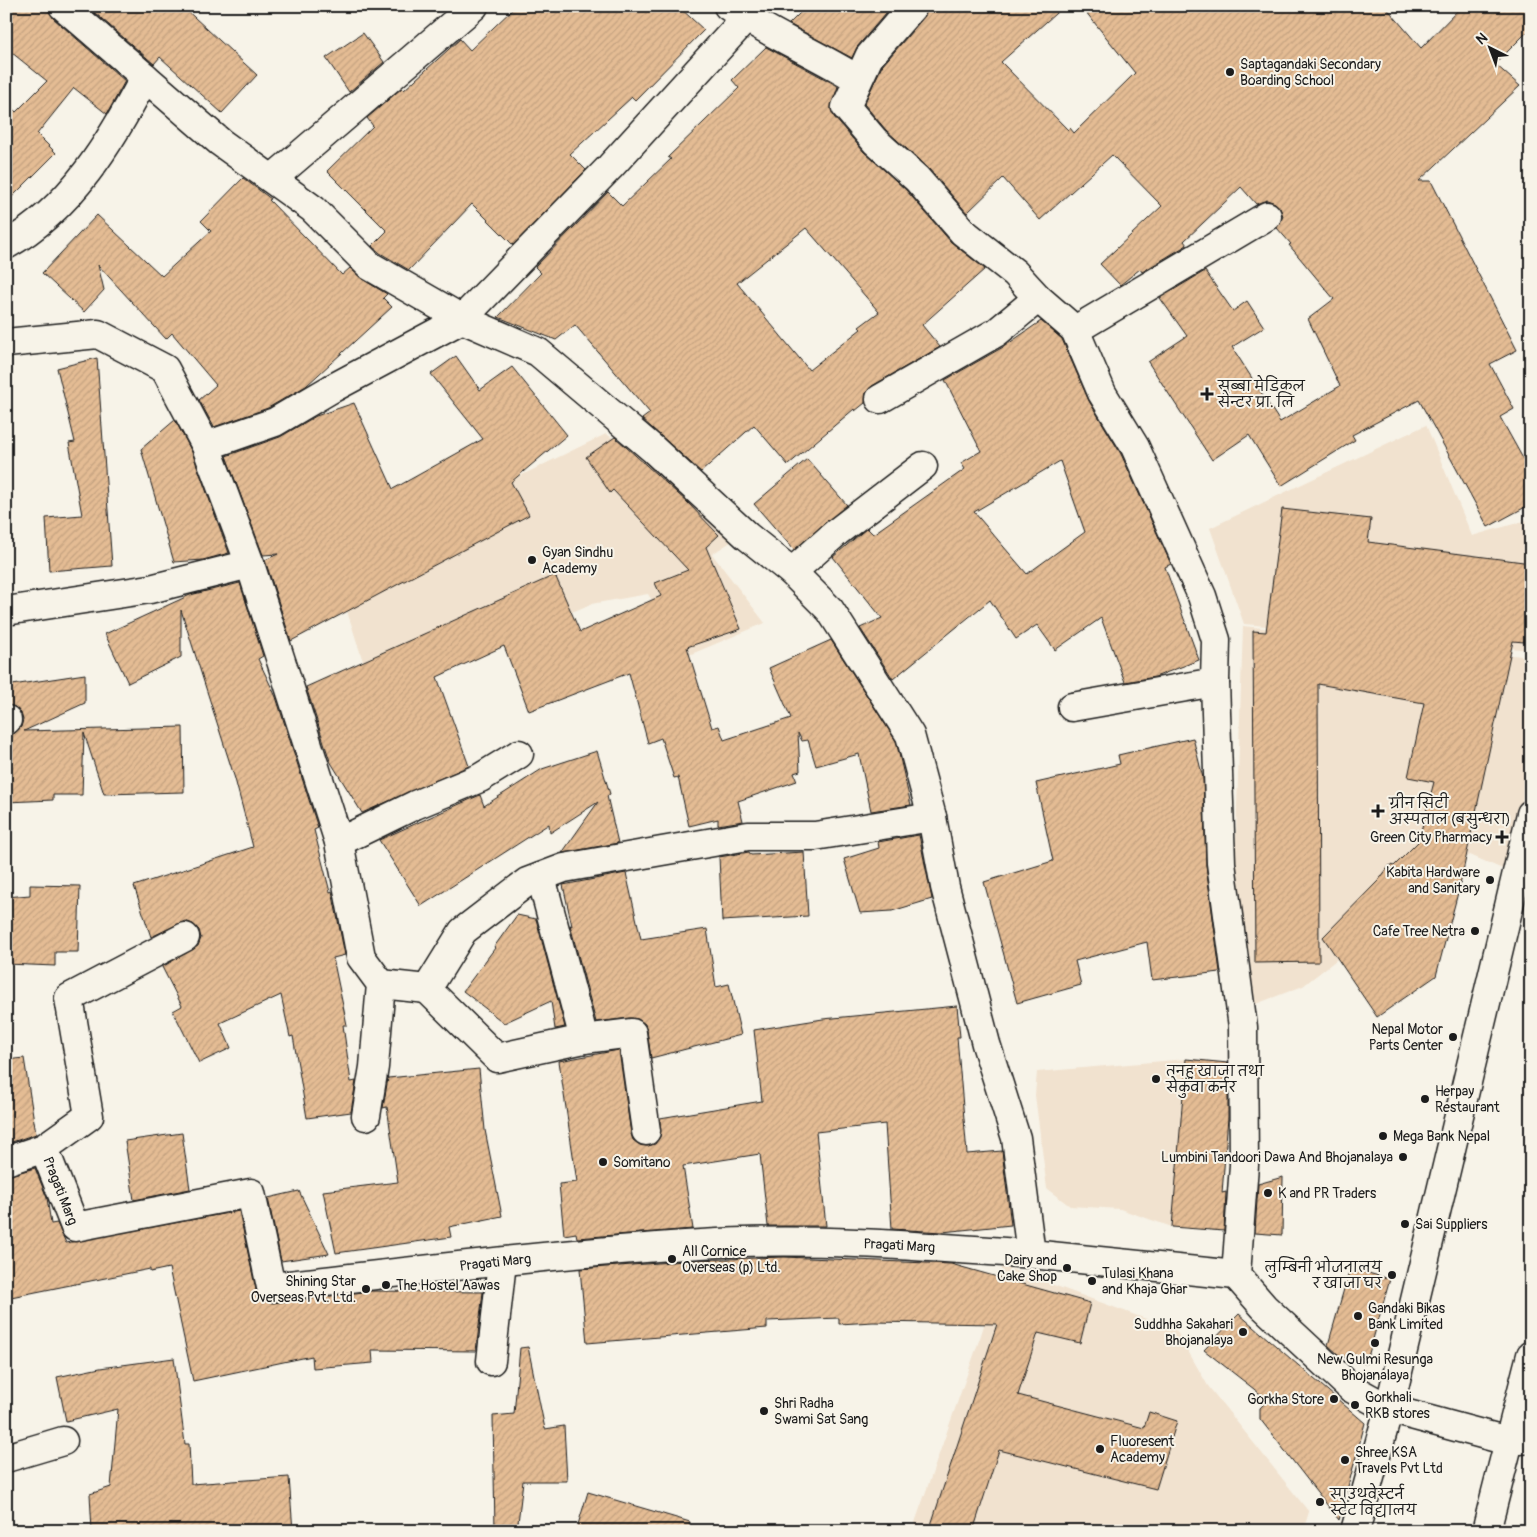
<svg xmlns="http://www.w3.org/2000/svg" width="1537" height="1537" viewBox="0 0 1537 1537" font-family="Pangolin,'Playpen Sans Deva',sans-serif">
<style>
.built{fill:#f1e2cf}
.building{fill:url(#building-hatch);stroke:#1c1c1c;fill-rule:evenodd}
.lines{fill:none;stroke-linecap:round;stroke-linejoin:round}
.minor-casing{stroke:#1c1c1c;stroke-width:31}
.highway-casing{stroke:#1c1c1c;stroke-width:31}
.minor{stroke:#f7f3e8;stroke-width:28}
.highway{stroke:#f7f3e8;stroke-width:28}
.poi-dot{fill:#1c1c1c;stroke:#f7f3e8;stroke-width:2}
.labels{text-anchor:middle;stroke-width:4;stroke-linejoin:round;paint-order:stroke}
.poi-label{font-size:14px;fill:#1c1c1c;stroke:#f7f3e8;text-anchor:start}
.street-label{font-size:14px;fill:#1c1c1c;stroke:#f7f3e8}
</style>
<defs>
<pattern id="building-hatch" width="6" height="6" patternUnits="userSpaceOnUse" patternTransform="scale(1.25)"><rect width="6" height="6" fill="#e4bc94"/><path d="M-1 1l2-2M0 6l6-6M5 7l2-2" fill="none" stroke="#c3a17f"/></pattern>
</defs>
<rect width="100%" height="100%" fill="#f7f3e8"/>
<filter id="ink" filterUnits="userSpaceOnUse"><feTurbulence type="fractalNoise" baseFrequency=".02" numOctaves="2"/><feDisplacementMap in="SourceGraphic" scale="10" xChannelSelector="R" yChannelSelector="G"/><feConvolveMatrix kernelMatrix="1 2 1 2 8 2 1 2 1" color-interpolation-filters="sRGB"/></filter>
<g filter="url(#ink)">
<path class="built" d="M 1426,425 L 1472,536 L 1531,519 L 1531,650 L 1244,624 L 1210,528 Z
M 606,434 L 649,459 L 737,538 L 712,554 L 765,623 L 682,658 L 668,627 L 648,594 L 591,604 L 374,696 L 333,567 Z
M 1243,626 L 1531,657 L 1531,767 L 1505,870 L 1470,855 L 1303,986 L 1248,1007 L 1234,898 Z
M 1186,1059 L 1172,1227 L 1120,1209 L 1070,1206 L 1047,1189 L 1035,1095 L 1037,1072 Z
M 1002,1266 L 1176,1330 L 1208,1386 L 1309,1512 L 1303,1531 L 912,1531 L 981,1335 Z"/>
<path class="building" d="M 6,6 L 48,6 L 53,18 L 125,81 L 107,114 L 74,88 L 37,134 L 56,153 L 6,203 L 6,102 L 16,112 L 47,81 L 6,48 Z
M 87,6 L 182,6 L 257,75 L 222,113 L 160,57 L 154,64 Z
M 516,6 L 678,6 L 704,30 L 635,100 L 632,97 L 570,154 L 586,170 L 513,245 L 472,204 L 409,270 L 380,253 L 372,246 L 387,231 L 327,171 L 373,126 L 367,118 L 402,88 L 404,90 L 460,39 L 470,50 Z
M 807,6 L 892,6 L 857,47 L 852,58 L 789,24 Z
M 928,6 L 1064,6 L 1001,62 L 1068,130 L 1070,128 L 1074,133 L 1135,73 L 1081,6 L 1385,6 L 1421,48 L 1462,6 L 1531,6 L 1531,28 L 1495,64 L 1520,86 L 1419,181 L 1431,181 L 1517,350 L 1490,364 L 1514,409 L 1500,417 L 1531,473 L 1531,504 L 1488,527 L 1419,400 L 1352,435 L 1355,440 L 1281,486 L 1249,435 L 1212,460 L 1148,362 L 1187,336 L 1160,298 L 1205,271 L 1233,311 L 1247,301 L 1264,327 L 1232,347 L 1280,422 L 1340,386 L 1308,319 L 1334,299 L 1289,245 L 1291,244 L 1277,228 L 1283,216 L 1280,208 L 1275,203 L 1267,200 L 1256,204 L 1241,187 L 1184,241 L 1187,245 L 1142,272 L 1140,269 L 1120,285 L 1100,264 L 1162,206 L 1112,155 L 1040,220 L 1003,178 L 967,213 L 929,169 L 886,130 L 864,104 L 882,66 L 925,16 Z
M 363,33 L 384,62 L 349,92 L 326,58 Z
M 766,47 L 838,86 L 831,109 L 834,117 L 864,152 L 906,190 L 951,242 L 985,269 L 922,325 L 940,347 L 872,386 L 866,392 L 865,403 L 855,411 L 854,409 L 788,465 L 754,425 L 701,472 L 642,419 L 650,413 L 575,325 L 556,340 L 498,317 L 541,273 L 535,267 L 608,192 L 622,206 L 671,159 L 668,157 L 739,88 L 732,80 ZM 806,228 L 879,312 L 859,327 L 861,329 L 809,370 L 737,283 Z
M 243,178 L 271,199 L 269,200 L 342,275 L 350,268 L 362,279 L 387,294 L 383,298 L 392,307 L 306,386 L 268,408 L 214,427 L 199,400 L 216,385 L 172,333 L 166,339 L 98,265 L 104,290 L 84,312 L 42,273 L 97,215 L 162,276 L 211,231 L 201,221 Z
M 1041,321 L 1062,339 L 1089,401 L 1121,454 L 1171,564 L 1165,567 L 1199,660 L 1155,677 L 1125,682 L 1101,618 L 1055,650 L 1037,625 L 1016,639 L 990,600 L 893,679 L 860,628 L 882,618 L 833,557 L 867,528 L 873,534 L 965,469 L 961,463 L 981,451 L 945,380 L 1005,346 ZM 1060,461 L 1085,532 L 1027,574 L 974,512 Z
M 456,356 L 480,390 L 512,367 L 567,435 L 511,482 L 529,515 L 291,641 L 265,560 L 278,554 L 263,555 L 226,456 L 280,437 L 316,416 L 354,403 L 393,489 L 483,439 L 431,374 Z
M 97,358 L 112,566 L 49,571 L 46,518 L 82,515 L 69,443 L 75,442 L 57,368 Z
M 175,420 L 192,452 L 229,553 L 203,560 L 174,562 L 141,449 Z
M 615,437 L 687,502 L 719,535 L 706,547 L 741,629 L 687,647 L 712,728 L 719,726 L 724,740 L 791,718 L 769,668 L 831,640 L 896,741 L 911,805 L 871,811 L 859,754 L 816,766 L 808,740 L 802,741 L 798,733 L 800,771 L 794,773 L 797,781 L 738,801 L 743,821 L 718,825 L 718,819 L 689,826 L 678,777 L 674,778 L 661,738 L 648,743 L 629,673 L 529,711 L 504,646 L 437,677 L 469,766 L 362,813 L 330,761 L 306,687 L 555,575 L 580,632 L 661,596 L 655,583 L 688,570 L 613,490 L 610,493 L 586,457 Z
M 807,459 L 847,505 L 794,550 L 754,504 Z
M 1282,509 L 1371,519 L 1368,542 L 1531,563 L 1531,601 L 1524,642 L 1513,641 L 1460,885 L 1436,976 L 1377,1017 L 1323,937 L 1378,881 L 1390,865 L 1394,866 L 1418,842 L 1434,782 L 1408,777 L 1424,703 L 1318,684 L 1319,962 L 1255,963 L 1253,631 L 1266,632 Z
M 240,583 L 263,656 L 258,659 L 276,697 L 318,828 L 314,830 L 330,892 L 332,891 L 345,955 L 333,958 L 347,1025 L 343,1025 L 351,1082 L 356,1081 L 351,1112 L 307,1118 L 293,1036 L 290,1037 L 281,995 L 220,1023 L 231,1048 L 199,1063 L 173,1011 L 182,1006 L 162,967 L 198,946 L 201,938 L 199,930 L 193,924 L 185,921 L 151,937 L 134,886 L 253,847 L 235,779 L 181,610 L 181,657 L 128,683 L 105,634 L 190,595 Z
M 85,674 L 85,703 L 24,731 L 183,727 L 184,792 L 104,794 L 84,733 L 82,795 L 53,795 L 53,800 L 6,802 L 6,736 L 15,733 L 21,727 L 23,720 L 21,713 L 15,707 L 6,704 L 6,686 Z
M 1193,738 L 1203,778 L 1206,865 L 1220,972 L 1152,980 L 1147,942 L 1075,961 L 1081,985 L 1017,1003 L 984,882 L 1053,861 L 1036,783 L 1120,764 L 1118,755 Z
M 597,751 L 610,794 L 607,796 L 618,843 L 562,853 L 598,802 L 550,833 L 549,824 L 421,906 L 379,840 L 480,795 L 484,806 L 542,769 Z
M 919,835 L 932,899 L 892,911 L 860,913 L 844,859 L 879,848 L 878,842 Z
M 749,852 L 751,855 L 804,852 L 808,916 L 722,921 L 719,857 Z
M 626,873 L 641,939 L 707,929 L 716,987 L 729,984 L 741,1035 L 651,1058 L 647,1030 L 645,1024 L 638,1019 L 630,1018 L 596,1022 L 570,925 L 572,926 L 563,885 Z
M 30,885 L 80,886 L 78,952 L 55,952 L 55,966 L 6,964 L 6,897 L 30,895 Z
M 517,915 L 536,919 L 565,1027 L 555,1029 L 551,1001 L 504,1023 L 463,991 L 495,948 L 494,947 Z
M 957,1006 L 960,1037 L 957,1037 L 967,1154 L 1002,1151 L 1011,1225 L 942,1232 L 892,1229 L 885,1124 L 816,1132 L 826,1226 L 768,1226 L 760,1154 L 683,1166 L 693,1229 L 577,1238 L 576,1233 L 564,1235 L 559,1184 L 577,1182 L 559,1061 L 619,1050 L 631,1134 L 633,1140 L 640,1145 L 648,1146 L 655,1144 L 660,1137 L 660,1118 L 762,1101 L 754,1030 L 823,1019 Z
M 24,1058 L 36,1134 L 6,1144 L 6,1060 Z
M 1186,1059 L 1228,1063 L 1228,1117 L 1222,1193 L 1226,1192 L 1224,1231 L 1172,1227 Z
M 479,1069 L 485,1130 L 502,1216 L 449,1227 L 451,1237 L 336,1253 L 323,1191 L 398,1182 L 387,1107 L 383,1108 L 388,1078 Z
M 182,1133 L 190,1189 L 134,1200 L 125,1141 Z
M 35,1168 L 47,1198 L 51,1224 L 57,1223 L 66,1243 L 239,1211 L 256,1290 L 265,1301 L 273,1303 L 371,1291 L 483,1292 L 476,1351 L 372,1350 L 373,1363 L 313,1368 L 312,1356 L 193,1381 L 169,1268 L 150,1272 L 150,1269 L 6,1298 L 6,1176 Z
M 1283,1177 L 1282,1235 L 1255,1233 L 1258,1184 Z
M 299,1191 L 329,1254 L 281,1261 L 268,1198 Z
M 784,1257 L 951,1264 L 1090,1303 L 1080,1343 L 1038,1333 L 1018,1395 L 1144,1428 L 1149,1412 L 1177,1421 L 1156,1489 L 999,1450 L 973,1531 L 929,1531 L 997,1324 L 873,1322 L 839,1324 L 839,1318 L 767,1321 L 767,1328 L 587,1343 L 580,1269 L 697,1260 Z
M 1350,1268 L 1390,1279 L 1366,1364 L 1340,1356 L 1328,1345 Z
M 1239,1314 L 1365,1423 L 1339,1520 L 1260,1419 L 1260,1408 L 1268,1400 L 1204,1350 Z
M 528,1347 L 545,1429 L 564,1426 L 567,1481 L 523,1481 L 517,1531 L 495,1531 L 493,1416 L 514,1414 L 520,1348 Z
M 174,1358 L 185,1444 L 189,1444 L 191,1484 L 289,1477 L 293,1531 L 92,1531 L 90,1494 L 111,1487 L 118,1409 L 66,1421 L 57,1377 L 100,1368 Z
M 588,1492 L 690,1522 L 689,1531 L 576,1531 Z"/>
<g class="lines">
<g class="minor-casing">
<g id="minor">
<path d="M 63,6 L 220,142 L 313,209 L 370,266 L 462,319 L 538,352 L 653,449 L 747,536 L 792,572 L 830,610 L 910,735 L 932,817 L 945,887 L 986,1044 L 1016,1138 L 1031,1254 L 1236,1275"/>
<path d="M 728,6 C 769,34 815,53 857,79"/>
<path d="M 913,6 L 869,57 L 846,107 L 875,141 L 917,179 L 963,232 L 1015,273 L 1038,298 L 1075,330 L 1102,393 L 1135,447 L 1202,596 L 1216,640 L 1215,682 L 1221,863 L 1243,1027 L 1244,1165 L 1236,1275 L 1264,1307 L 1351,1388 L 1389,1409 L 1508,1441 L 1531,1439"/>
<path d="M 272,179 L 474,6"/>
<path d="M 6,245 C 71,209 112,140 145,77"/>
<path d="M 1075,330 L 1267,216"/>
<path d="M 6,343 L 98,334 L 165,369 L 206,446 L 250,564 L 339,842 L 361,957 L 381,984 L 374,1067 L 366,1116"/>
<path d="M 880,399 L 997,332 L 1038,298"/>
<path d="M 206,446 L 275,422 L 331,389 L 462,319 L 610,167 L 746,18"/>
<path d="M 792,572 L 837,532 L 923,466"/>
<path d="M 6,611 L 150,589 L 250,564"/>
<path d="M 1072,707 L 1215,682"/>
<path d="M 6,720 L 7,720"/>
<path d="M 339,842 L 415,805 L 480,778 L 519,754"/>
<path d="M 541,877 L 584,1039"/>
<path d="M 381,984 L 427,989"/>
<path d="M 646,1131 L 632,1033 L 584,1039 L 497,1058 L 427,989 L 463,931 L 527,882 L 564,868 L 748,836 L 815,836 L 932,817"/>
<path d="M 44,1148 L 89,1116 L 69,998 L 185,937"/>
<path id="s1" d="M 6,1161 L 44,1148 L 75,1227 L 251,1193 L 271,1287 C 414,1271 558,1253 701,1244 C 811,1237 921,1246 1031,1254"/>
<path d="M 491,1361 L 502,1262"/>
<path d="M 6,1458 L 63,1441"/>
<path d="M 1355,1531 L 1389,1409 L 1531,814"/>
</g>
</g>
<g class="highway-casing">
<path id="highway" d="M 1486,1531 L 1531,1355"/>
</g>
<use href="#minor" class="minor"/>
<use href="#highway" class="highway"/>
</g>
</g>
<g class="poi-dot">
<circle cx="1230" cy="72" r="5"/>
<path d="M1204.5 386.5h5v5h5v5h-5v5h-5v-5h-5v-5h5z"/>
<circle cx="532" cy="560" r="5"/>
<path d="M1375.5 803.5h5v5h5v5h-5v5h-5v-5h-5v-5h5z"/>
<path d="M1499.5 829.5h5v5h5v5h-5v5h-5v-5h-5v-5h5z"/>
<circle cx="1490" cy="880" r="5"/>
<circle cx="1475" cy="931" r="5"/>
<circle cx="1453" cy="1037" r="5"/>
<circle cx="1156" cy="1079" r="5"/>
<circle cx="1425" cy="1099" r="5"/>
<circle cx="1383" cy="1136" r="5"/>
<circle cx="1403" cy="1157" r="5"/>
<circle cx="603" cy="1162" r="5"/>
<circle cx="1268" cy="1193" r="5"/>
<circle cx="1405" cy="1224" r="5"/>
<circle cx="672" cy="1259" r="5"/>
<circle cx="1067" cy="1268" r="5"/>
<circle cx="1392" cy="1275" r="5"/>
<circle cx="1092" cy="1281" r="5"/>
<circle cx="386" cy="1285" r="5"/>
<circle cx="366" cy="1289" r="5"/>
<circle cx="1358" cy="1316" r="5"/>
<circle cx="1243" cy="1332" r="5"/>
<circle cx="1375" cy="1343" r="5"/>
<circle cx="1334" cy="1399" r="5"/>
<circle cx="1355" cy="1405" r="5"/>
<circle cx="764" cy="1411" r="5"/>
<circle cx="1100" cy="1449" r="5"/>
<circle cx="1345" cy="1460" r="5"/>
<circle cx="1320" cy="1502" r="5"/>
</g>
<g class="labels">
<g class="poi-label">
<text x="1240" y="69">Saptagandaki Secondary<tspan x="1240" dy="16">Boarding School</tspan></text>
<text x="1218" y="391">सुब्बा मेडिकल<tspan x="1218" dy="16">सेन्टर प्रा. लि</tspan></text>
<text x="542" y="557">Gyan Sindhu<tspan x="542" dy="16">Academy</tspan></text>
<text x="1389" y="808">ग्रीन सिटी<tspan x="1389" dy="16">अस्पताल (बसुन्धरा)</tspan></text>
<text x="1492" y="842" text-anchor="end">Green City Pharmacy</text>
<text x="1480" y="877" text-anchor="end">Kabita Hardware<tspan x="1480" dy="16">and Sanitary</tspan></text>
<text x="1465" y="936" text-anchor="end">Cafe Tree Netra</text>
<text x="1443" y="1034" text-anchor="end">Nepal Motor<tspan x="1443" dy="16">Parts Center</tspan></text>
<text x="1166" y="1076">तनहु खाजा तथा<tspan x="1166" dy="16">सेकुवा कर्नर</tspan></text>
<text x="1435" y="1096">Herpay<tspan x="1435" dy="16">Restaurant</tspan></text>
<text x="1393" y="1141">Mega Bank Nepal</text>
<text x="1393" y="1162" text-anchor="end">Lumbini Tandoori Dawa And Bhojanalaya</text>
<text x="613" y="1167">Somitano</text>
<text x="1278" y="1198">K and PR Traders</text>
<text x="1415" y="1229">Sai Suppliers</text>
<text x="682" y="1256">All Cornice<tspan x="682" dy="16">Overseas (p) Ltd.</tspan></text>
<text x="1057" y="1265" text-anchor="end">Dairy and<tspan x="1057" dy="16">Cake Shop</tspan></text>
<text x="1382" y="1272" text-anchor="end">लुम्बिनी भोजनालय<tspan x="1382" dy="16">र खाजा घर</tspan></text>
<text x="1102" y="1278">Tulasi Khana<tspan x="1102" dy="16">and Khaja Ghar</tspan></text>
<text x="356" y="1286" text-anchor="end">Shining Star<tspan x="356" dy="16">Overseas Pvt. Ltd.</tspan></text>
<text x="396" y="1290">The Hostel Aawas</text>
<text x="1368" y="1313">Gandaki Bikas<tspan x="1368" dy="16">Bank Limited</tspan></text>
<text x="1233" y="1329" text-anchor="end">Suddhha Sakahari<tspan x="1233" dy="16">Bhojanalaya</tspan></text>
<text x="1375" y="1364" text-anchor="middle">New Gulmi Resunga<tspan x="1375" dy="16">Bhojanalaya</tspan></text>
<text x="1365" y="1402">Gorkhali<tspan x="1365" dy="16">RKB stores</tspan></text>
<text x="1324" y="1404" text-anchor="end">Gorkha Store</text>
<text x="774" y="1408">Shri Radha<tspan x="774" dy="16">Swami Sat Sang</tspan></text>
<text x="1110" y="1446">Fluoresent<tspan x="1110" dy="16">Academy</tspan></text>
<text x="1355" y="1457">Shree KSA<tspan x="1355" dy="16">Travels Pvt Ltd</tspan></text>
<text x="1330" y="1499">साउथवेस्टर्न<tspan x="1330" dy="16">स्टेट विद्यालय</tspan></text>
</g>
<g class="street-label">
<text dy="5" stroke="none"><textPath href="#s1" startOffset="86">Pragati Marg</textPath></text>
<text dy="5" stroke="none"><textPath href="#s1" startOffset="1031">Pragati Marg</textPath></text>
<text dy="5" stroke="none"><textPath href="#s1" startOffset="626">Pragati Marg</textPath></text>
</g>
</g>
<rect width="1537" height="1537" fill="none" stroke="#f7f3e8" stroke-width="25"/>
<rect x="12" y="12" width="1512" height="1512" fill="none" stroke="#1c1c1c" stroke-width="2" filter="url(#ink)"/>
<g transform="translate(1490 48) rotate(318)" stroke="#f7f3e8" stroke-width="4" paint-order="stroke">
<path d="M0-4L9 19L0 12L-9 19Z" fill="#1c1c1c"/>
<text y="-8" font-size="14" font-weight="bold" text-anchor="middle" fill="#1c1c1c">N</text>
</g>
</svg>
